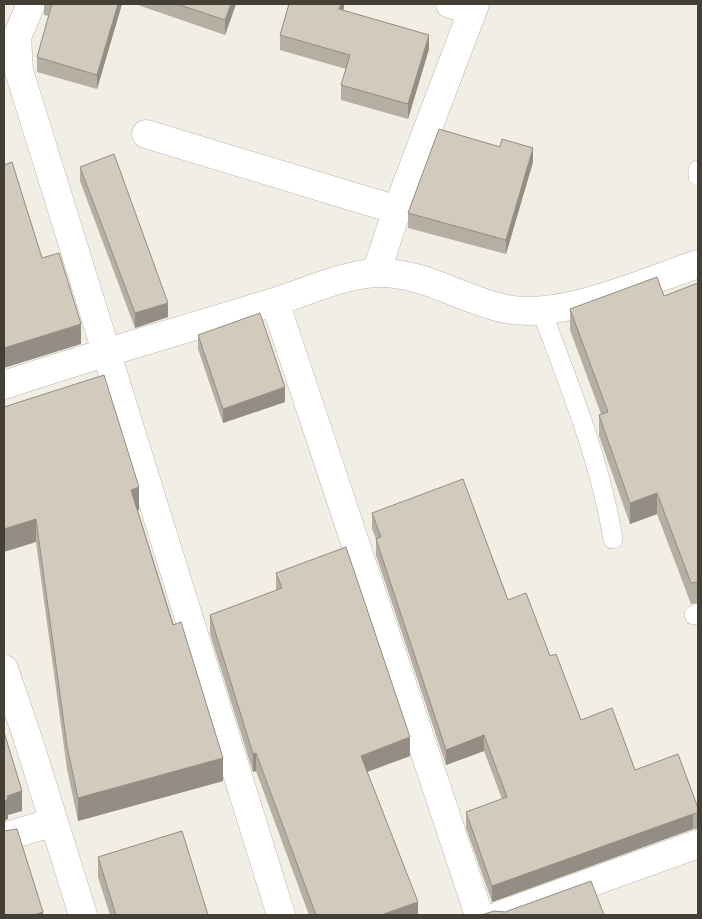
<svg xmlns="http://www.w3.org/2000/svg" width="702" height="919" viewBox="0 0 702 919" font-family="'Noto Sans',sans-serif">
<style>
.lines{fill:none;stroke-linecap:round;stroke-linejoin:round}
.lane-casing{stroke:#bcb6a9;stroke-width:20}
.street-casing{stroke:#bcb6a9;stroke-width:29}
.lane{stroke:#fff;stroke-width:19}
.street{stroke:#fff;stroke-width:28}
.wall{fill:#b5aea2}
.shaded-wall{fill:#938d84}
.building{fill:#d2cabc;stroke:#938d84}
</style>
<rect width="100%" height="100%" fill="#f1eee5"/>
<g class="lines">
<g class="lane-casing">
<path id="lane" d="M 698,170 L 698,176
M 542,312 C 570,387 600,460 613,539
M 694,615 L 698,613"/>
</g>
<g class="street-casing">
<path id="street" d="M 31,4 L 17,37 L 19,71 L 281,915
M 450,4 L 472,11
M 146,134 L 397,210
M 376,273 L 397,210 L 475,4
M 275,302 L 479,915
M 4,385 C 93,355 184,330 274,302 C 307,292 341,275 376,273 C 422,271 462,300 506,309 C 563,320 644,282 698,264
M 4,669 L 28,739 L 83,915
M 4,837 L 54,822
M 500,915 L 698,844"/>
</g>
<use href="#lane" class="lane"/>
<use href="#street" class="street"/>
</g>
<path class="wall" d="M 44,4 L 122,4 L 97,89 L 37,72 L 37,57 L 49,16 L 44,15 Z
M 135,4 L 236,4 L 225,35 Z
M 344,4 L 343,10 L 429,49 L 408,119 L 341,100 L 341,85 L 346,69 L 280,50 L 280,35 Z
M 533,162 L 506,254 L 408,228 L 408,213 Z
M 80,167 L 168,317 L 135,328 L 80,181 Z
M 698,283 L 698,603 L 691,604 L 657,514 L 630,524 L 599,436 L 599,415 L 601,414 L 570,330 L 570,309 L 664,296 Z
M 198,335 L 285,402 L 223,423 L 198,349 Z
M 4,407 L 139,510 L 138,511 L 223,781 L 78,821 L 67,769 L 36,542 Z
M 372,513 L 508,600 L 550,656 L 581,720 L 635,770 L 698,808 L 698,829 L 693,829 L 492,902 L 466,828 L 466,812 L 502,799 L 484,751 L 446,765 L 376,555 L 376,539 L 372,529 Z
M 276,573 L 410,756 L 367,772 L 418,915 L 309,915 L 256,771 L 253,772 L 210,634 L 210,615 L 276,591 Z
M 98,857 L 208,915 L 110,915 L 98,877 Z"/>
<path class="shaded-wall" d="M 118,4 L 122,4 L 97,89 L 97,75 Z
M 231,4 L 236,4 L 225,35 L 225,20 Z
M 341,4 L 344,4 L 344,8 L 339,23 L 339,9 Z
M 429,35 L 429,49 L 408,119 L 408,104 Z
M 533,148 L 533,162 L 506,254 L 506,240 Z
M 168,303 L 168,317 L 135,328 L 135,313 Z
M 81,324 L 81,344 L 4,368 L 4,348 Z
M 285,387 L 285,402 L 223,423 L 223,409 Z
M 139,487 L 139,510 L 131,513 L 131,490 Z
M 657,493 L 657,514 L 630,524 L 630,503 Z
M 36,519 L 36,542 L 4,552 L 4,529 Z
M 484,735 L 484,751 L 446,765 L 446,750 Z
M 410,737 L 410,756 L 361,774 L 361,756 Z
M 256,753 L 256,771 L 253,772 L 253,754 Z
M 223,758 L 223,781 L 78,821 L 78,798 Z
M 22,791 L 22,811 L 8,815 L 8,819 L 4,821 L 4,801 L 7,796 Z
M 693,814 L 693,829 L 492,902 L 492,886 Z
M 418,902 L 418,915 L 381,915 Z
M 43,912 L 43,915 L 33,915 Z"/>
<path class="building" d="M 52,4 L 118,4 L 97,75 L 37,57 Z
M 177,4 L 231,4 L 225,20 Z
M 289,4 L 341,4 L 339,9 L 429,35 L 408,104 L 341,85 L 350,55 L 280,35 Z
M 439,129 L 500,147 L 502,139 L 533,148 L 506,240 L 408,213 Z
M 114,154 L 168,303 L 135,313 L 80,167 Z
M 12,162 L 42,258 L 59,253 L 81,324 L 4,348 L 4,165 Z
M 657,277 L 664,296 L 698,283 L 698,582 L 691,583 L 657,493 L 630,503 L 599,415 L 608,412 L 570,309 Z
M 260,313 L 285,387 L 223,409 L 198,335 Z
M 104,375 L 139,487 L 131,490 L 173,625 L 181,622 L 223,758 L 78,798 L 67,746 L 36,519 L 4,529 L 4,407 Z
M 463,479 L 508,600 L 526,593 L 550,656 L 556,654 L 581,720 L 612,708 L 635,770 L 678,754 L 698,808 L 698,813 L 693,814 L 492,886 L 466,812 L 507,797 L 484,735 L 446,750 L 376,539 L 381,537 L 372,513 Z
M 346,547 L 410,737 L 361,756 L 418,902 L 381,915 L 316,915 L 256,753 L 253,754 L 210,615 L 282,588 L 276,573 Z
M 4,732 L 22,791 L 7,796 L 8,799 L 4,801 Z
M 17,829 L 43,912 L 33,915 L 4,915 L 4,831 Z
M 182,831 L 208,915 L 116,915 L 98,857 Z
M 591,881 L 604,915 L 481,915 L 494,911 L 505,912 Z"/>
<rect width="702" height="919" fill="none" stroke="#433f35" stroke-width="10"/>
</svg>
